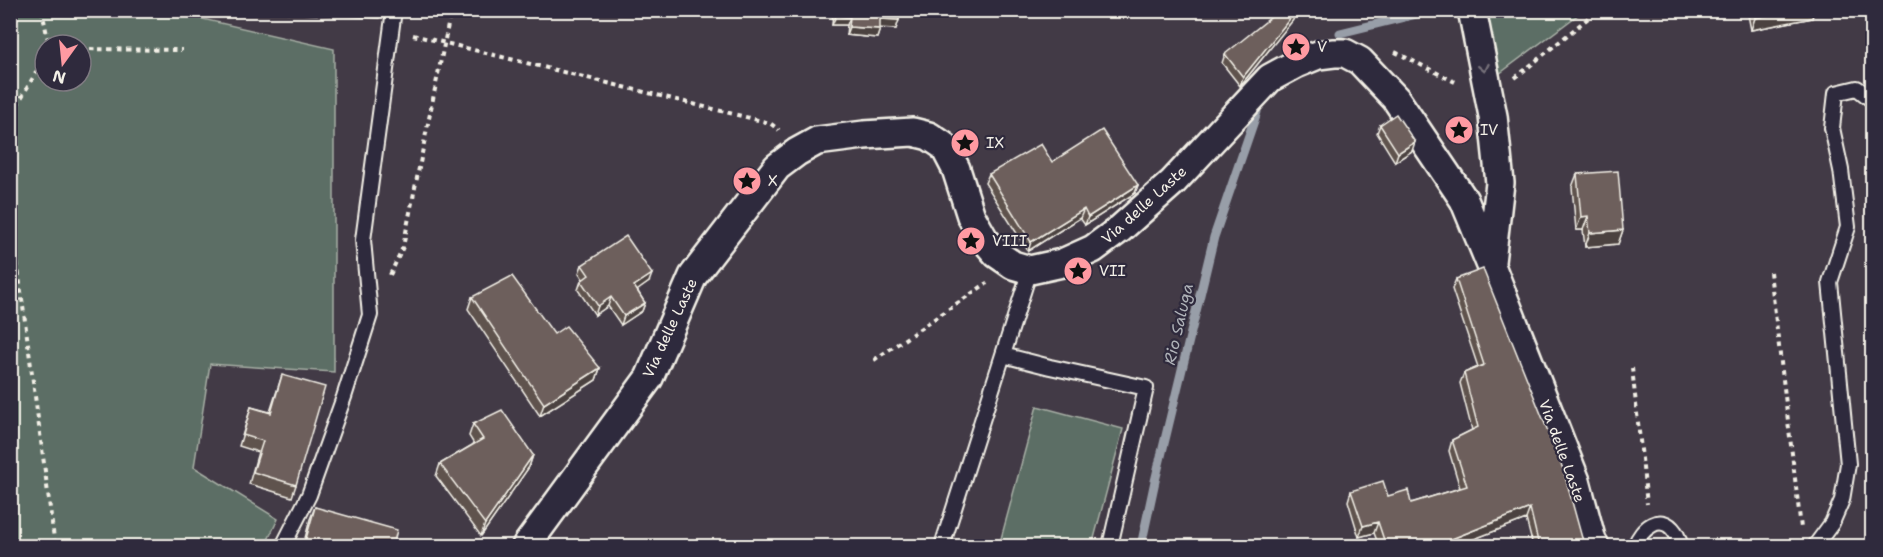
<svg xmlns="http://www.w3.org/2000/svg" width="1883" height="557" viewBox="0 0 1883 557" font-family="'Shantell Sans',sans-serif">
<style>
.green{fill:#5c6e65;stroke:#a8b0a6;stroke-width:1.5;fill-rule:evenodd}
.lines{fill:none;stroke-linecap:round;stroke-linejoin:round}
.stream{stroke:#989ea8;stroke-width:9}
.lane-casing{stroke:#f4f1e8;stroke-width:18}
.street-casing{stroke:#f4f1e8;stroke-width:32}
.path{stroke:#f4f1e8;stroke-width:4;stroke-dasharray:4.5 4.5;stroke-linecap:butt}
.lane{stroke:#2f2a3d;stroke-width:14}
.street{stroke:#2f2a3d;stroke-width:27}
.wall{fill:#5e524e;stroke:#f4f1e8;stroke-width:1.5}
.shaded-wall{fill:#4c4240;stroke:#f4f1e8;stroke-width:1.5}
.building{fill:#6d5f5b;stroke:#f4f1e8;stroke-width:1.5}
.oneway{stroke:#747079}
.labels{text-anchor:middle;stroke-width:4.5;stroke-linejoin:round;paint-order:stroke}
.poi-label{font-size:15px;fill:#f4f1e8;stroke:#2f2a3d;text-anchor:start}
.street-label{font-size:15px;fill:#f4f1e8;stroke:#2f2a3d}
.water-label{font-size:16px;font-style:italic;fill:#afb2b8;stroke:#2f2a3d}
</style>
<rect width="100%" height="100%" fill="#423a46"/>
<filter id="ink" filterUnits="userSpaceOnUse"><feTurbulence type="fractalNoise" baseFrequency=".0167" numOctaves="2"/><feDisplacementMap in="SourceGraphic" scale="12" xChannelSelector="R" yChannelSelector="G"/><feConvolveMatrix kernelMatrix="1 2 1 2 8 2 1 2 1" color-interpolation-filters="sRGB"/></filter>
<g filter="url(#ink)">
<path class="green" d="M 1484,10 L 1583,11 L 1495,77 Z
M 10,11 L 176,11 L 176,13 L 334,49 L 334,372 L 210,364 L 194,467 L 278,519 L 265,546 L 11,546 ZM 45,45 L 81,45 L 81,81 L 45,81 Z
M 1037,406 L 1123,429 L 1092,546 L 999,546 Z"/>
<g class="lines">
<path class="stream" d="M 1340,33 L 1433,10
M 1141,546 L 1155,481 L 1214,237 L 1257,112"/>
<g class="lane-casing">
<path id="lane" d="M 1003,355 L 1050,367 L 1146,388 L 1110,546
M 283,546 L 309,495 L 344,397 L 370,315 L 363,240 L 394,10
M 942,546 L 1030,270
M 1635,546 C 1641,529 1661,511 1675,532 C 1678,536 1679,542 1681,546
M 1815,546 L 1832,523 L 1842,500 L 1848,464 L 1830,282 L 1848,227 L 1841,170 L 1832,128 L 1836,93 L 1857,88 L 1872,100"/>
</g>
<g class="street-casing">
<path id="street" d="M 1472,10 L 1493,116 L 1500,183 L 1491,262
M 526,546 L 649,378 L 693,276 L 777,167 L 797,152 L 817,141 L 864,135 L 913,132 L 929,136 L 944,146 L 956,169 L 971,216 L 984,239 L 997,254 L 1013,265 L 1030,270 L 1062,263 L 1093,249 L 1120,229 L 1173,182 L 1270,78 L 1296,64 L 1318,55 L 1334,53 L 1345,53 L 1360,61 L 1396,99 L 1464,200 L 1490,263 L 1576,481 L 1592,541 L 1595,546"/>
</g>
<path class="path" d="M 42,10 L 49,45
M 413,35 L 770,123 L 779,130
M 81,49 L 182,50
M 1395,52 L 1455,82
M 1515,78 L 1598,10
M 10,122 L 16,107 L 45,57
M 10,209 L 55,546
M 1770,272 L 1801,528
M 390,275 L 403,247 L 451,10
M 874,360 L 987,283
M 1632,368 L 1647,504"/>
<use href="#lane" class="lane"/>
<use href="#street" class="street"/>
</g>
<path class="wall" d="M 833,10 L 900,10 L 899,20 L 896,29 L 880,28 L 877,38 L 846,35 L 847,25 L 832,25 Z
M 1747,10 L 1814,10 L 1812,18 L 1751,30 Z
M 1293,20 L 1240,86 L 1222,63 L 1225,54 Z
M 1380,125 L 1412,151 L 1395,162 L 1377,133 Z
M 1052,162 L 1138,185 L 1135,193 L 1085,225 L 1080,218 L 1028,251 L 985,183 L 989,174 Z
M 1577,174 L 1623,230 L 1618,244 L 1585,247 L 1583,230 L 1576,230 L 1572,187 Z
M 582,265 L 649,282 L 637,290 L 645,303 L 642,311 L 621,325 L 608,306 L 595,315 L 578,290 L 581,281 L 583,279 L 579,273 Z
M 1456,279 L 1582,538 L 1589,546 L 1533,546 L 1526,519 L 1456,546 L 1379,546 L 1374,533 L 1359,537 L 1348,501 L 1351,491 L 1388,496 L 1411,503 L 1460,488 L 1449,451 L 1452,440 L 1472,430 L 1460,383 L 1464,373 L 1478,367 L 1452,289 Z
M 472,297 L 554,334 L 600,368 L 596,380 L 540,416 L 468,309 Z
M 282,375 L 296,485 L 292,497 L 249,484 L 258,452 L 239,446 L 251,407 L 270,412 Z
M 473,424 L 533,455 L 529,467 L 481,536 L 436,476 L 440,464 L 474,444 L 469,436 Z
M 315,507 L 393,546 L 303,546 L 310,519 Z"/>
<path class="shaded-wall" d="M 249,10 L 382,10 L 379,18 Z
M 1794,10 L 1814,10 L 1812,18 L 1751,30 L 1755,18 Z
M 1296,11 L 1293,20 L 1240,86 L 1243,77 Z
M 836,16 L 850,17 L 847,25 L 832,25 Z
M 880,19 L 899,20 L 896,29 L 877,28 Z
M 849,27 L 880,29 L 877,38 L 846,35 Z
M 1415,142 L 1412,151 L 1395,162 L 1398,153 Z
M 1138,185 L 1135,193 L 1085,225 L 1088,217 Z
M 1084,209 L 1080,218 L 1028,251 L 1031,242 Z
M 1588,216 L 1583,230 L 1576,230 L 1581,217 Z
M 1623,230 L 1618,244 L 1585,247 L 1590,233 Z
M 652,274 L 649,282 L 631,295 L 634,286 Z
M 611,297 L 608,306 L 595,315 L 598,306 Z
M 645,303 L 642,311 L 621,325 L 624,316 Z
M 600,368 L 596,380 L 540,416 L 544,404 Z
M 533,455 L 529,467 L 481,536 L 485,524 Z
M 1530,508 L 1526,519 L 1456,546 L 1438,546 L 1439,544 Z
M 1378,522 L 1374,533 L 1359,537 L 1363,526 Z"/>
<path class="building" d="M 836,10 L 900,10 L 899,20 L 880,19 L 880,29 L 849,27 L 850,17 L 836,16 Z
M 1280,10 L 1296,11 L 1243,77 L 1225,54 Z
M 1754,10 L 1794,10 L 1755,18 Z
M 1396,114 L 1415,142 L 1398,153 L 1380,125 Z
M 1102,130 L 1138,185 L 1088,217 L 1084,209 L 1031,242 L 989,174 L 1041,144 L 1052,162 Z
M 1618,171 L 1623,230 L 1590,233 L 1588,216 L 1581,217 L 1577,174 Z
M 626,236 L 652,274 L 634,286 L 645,303 L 624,316 L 611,297 L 598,306 L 581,281 L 589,275 L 582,265 Z
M 1483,269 L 1563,469 L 1582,538 L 1589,546 L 1539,546 L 1530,508 L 1439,544 L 1440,546 L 1386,546 L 1378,522 L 1363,526 L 1351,491 L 1383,481 L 1388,496 L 1408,490 L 1411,503 L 1467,486 L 1452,440 L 1478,427 L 1464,373 L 1484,365 L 1456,279 Z
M 512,276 L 554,334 L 566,326 L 600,368 L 544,404 L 472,297 Z
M 282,375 L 325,387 L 296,485 L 253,472 L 263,441 L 243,435 L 251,407 L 271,413 Z
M 502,410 L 533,455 L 485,524 L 440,464 L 483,439 L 473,424 Z
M 315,507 L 397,530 L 393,546 L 304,546 Z"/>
<defs><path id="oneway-chevron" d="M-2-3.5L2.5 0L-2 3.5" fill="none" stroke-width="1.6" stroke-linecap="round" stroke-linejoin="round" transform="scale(1.5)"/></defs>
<use class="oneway" href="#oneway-chevron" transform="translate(1484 68) rotate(79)"/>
</g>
<defs>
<g id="sight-disc" transform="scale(1.5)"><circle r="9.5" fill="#ff9aa2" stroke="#2f2a3d"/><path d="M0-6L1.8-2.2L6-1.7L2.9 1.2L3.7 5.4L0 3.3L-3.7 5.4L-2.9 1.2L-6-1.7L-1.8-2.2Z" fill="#111"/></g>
</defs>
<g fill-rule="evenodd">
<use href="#sight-disc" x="1296" y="47"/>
<use href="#sight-disc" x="1459" y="130"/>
<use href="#sight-disc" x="965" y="143"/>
<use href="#sight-disc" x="747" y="181"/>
<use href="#sight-disc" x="971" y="241"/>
<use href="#sight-disc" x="1078" y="271"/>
</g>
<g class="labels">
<g class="poi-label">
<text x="1317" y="52">V</text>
<text x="1480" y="135">IV</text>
<text x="986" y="148">IX</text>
<text x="768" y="186">X</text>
<text x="992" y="246">VIII</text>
<text x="1099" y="276">VII</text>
</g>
<g class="street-label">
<text transform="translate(1144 205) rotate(-42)" y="5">Via delle Laste</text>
<text transform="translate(670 328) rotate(-65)" y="5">Via delle Laste</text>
<text transform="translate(1562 451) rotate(70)" y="5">Via delle Laste</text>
</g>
<g class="water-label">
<text transform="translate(1178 324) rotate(-77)" y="6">Rio Saluga</text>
</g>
</g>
<rect width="1883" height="557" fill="none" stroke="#2f2a3d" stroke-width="36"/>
<rect x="18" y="18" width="1847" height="521" fill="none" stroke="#f4f1e8" stroke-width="2" filter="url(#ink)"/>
<g transform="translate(63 63) rotate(195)"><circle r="28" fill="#2f2a3d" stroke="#7e7a81" stroke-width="1.5"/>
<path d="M0-4.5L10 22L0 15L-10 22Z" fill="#ff9aa2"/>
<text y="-9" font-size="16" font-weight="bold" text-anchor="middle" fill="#f4f1e8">N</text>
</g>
</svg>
